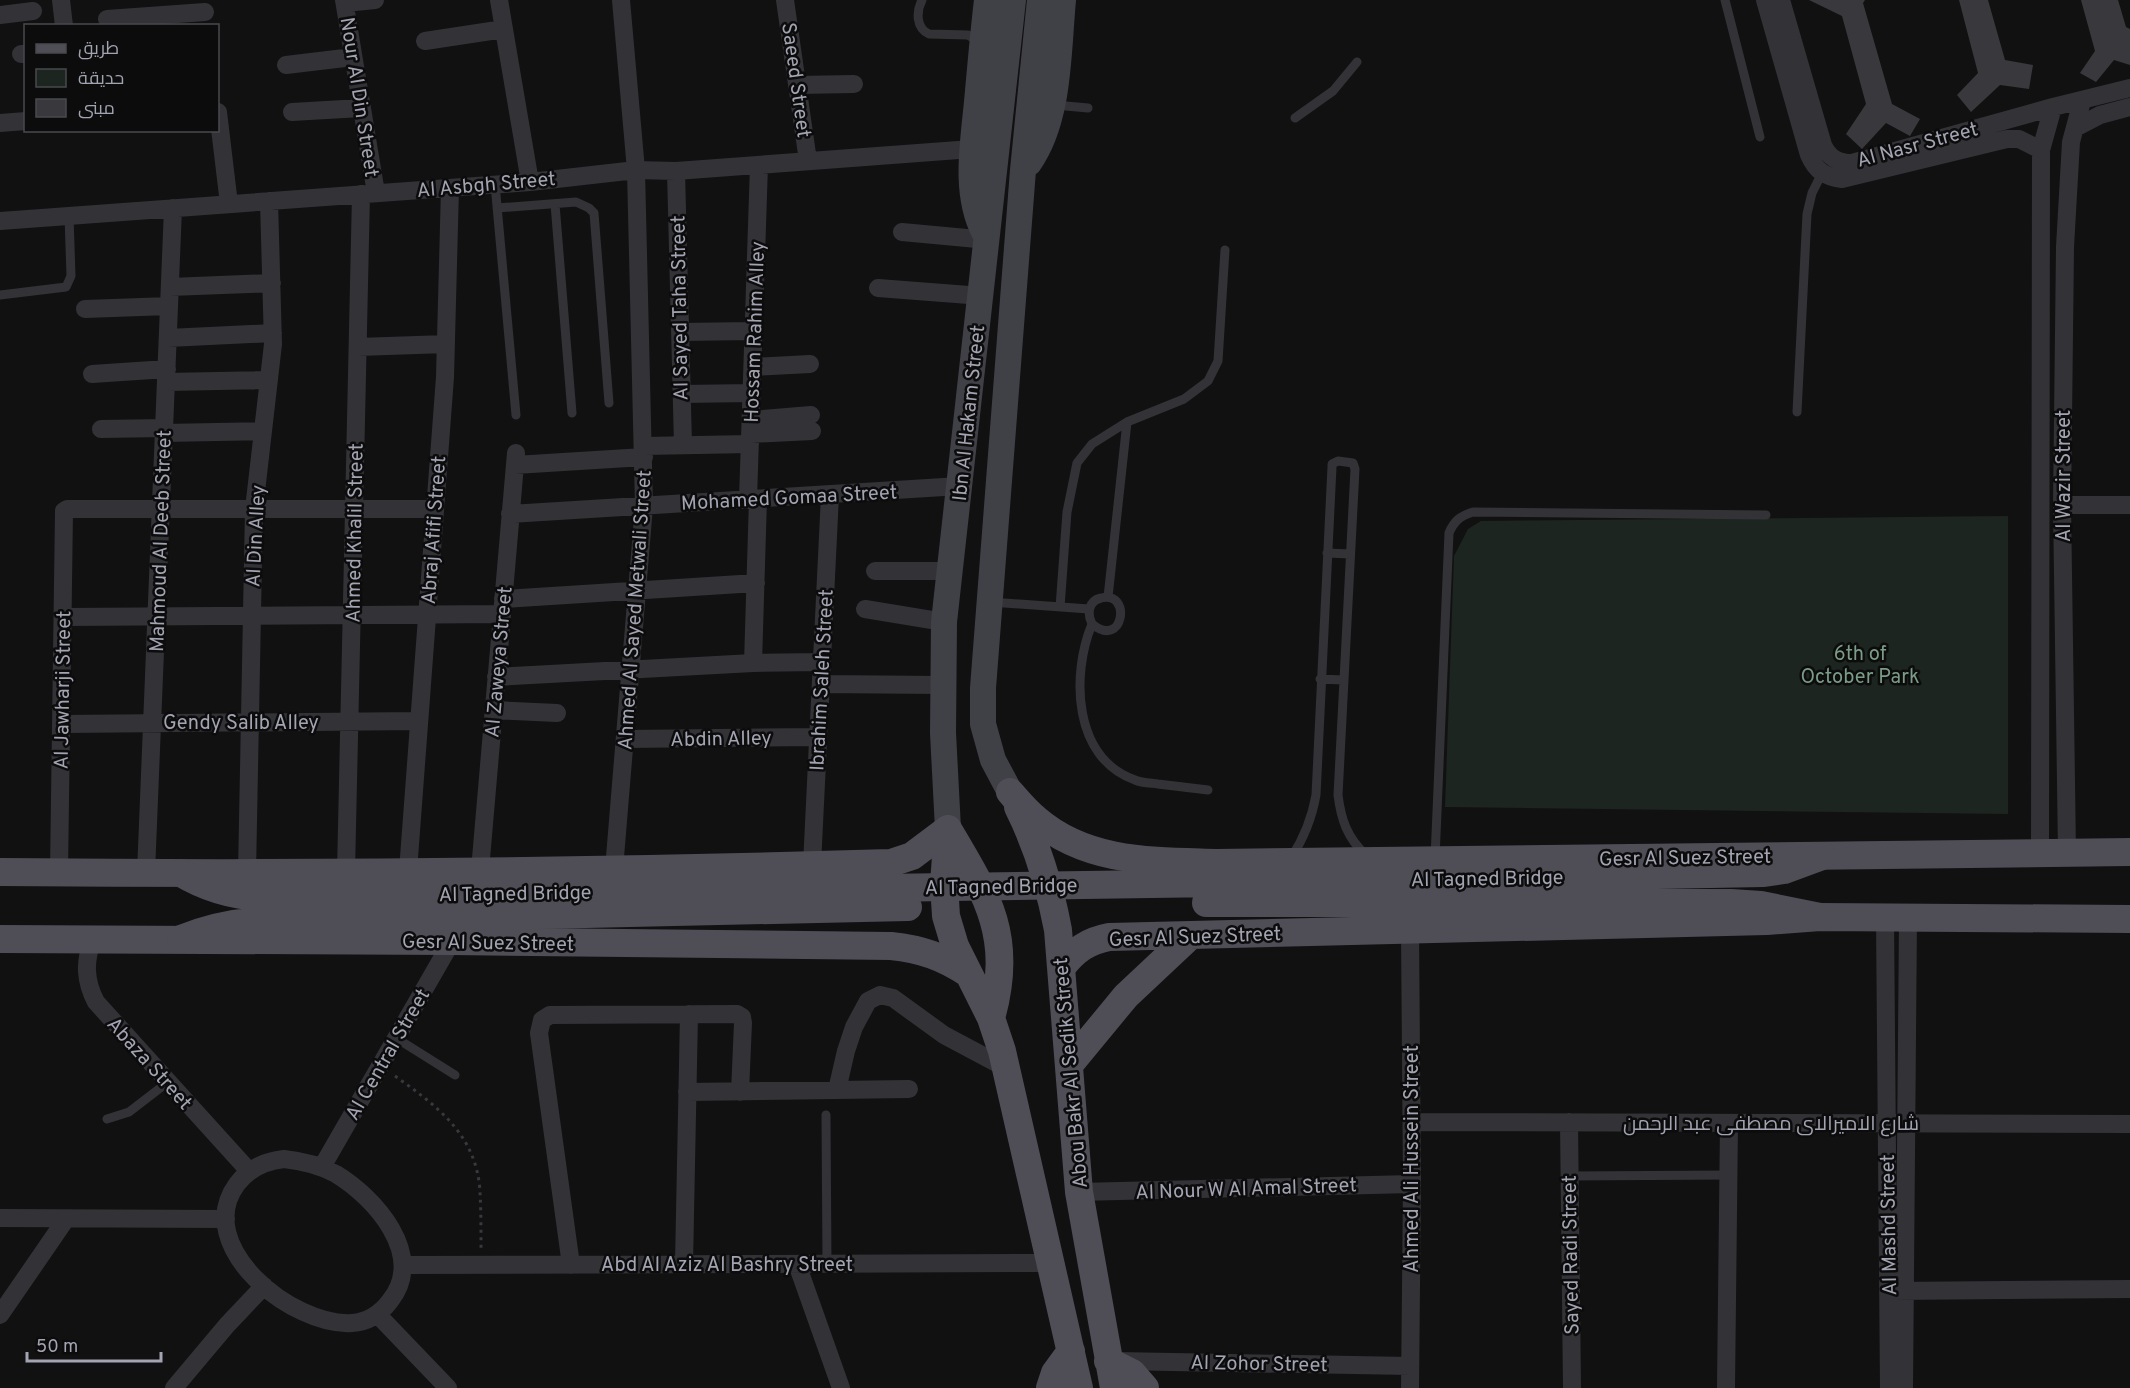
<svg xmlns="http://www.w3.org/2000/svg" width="2130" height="1388" viewBox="0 0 2130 1388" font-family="Overpass,Cairo,sans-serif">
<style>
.green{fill:#1d2520}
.building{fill:#39383c}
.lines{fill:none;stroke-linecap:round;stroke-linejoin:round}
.path{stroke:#38383e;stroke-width:3;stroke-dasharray:3 4.5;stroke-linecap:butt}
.service{stroke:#333237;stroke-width:9}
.minor{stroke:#333237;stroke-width:18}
.secondary{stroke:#404047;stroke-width:26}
.primary{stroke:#4f4e56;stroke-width:28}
.primary-bridge{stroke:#4f4e56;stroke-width:28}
.labels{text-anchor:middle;stroke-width:5;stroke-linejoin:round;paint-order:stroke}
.street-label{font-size:20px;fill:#a3a4b2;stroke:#0c0c0d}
.park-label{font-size:20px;fill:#7b9c86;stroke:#0c0c0d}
</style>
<rect width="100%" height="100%" fill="#111112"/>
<path class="green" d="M 2008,516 L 2008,814 L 1445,807 L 1454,556 L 1468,529 L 1481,521 Z"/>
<path class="building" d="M 1809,0 L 1865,0 L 1863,3 L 1892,104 L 1920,119 L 1910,136 L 1886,123 L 1862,149 L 1846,134 L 1866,104 L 1842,16 Z
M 1959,0 L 1988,0 L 2005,60 L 2033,65 L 2029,89 L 2000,85 L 1971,112 L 1957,95 L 1978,73 Z
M 2081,0 L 2118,0 L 2126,27 L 2130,29 L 2130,65 L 2114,60 L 2096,82 L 2080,73 L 2095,51 Z"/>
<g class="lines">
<path class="path" d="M 395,1076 C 437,1106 477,1135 480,1192 C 481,1210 481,1229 481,1248"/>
<path class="service" d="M 922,0 C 916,12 916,28 929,34 L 968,35 L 980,42
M 1725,0 L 1760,137
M 1055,105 L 1088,108
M 1295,118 L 1333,91 L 1357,62
M 495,184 L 516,415
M 555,204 L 572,413
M 497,208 L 576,202 L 589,208 L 594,213 L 609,403
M 0,295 L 66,287 L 71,276 L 69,216
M 1797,412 L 1807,214 L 1812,193 L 1822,173
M 1327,553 L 1350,554
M 1108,597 L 1127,422
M 990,602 L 1089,609
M 1060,607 L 1067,512 L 1077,463 L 1092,444 L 1127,422 L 1184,399 L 1208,381 L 1218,361 L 1225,250
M 1092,624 C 1124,650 1132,590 1101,598 C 1088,601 1087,614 1092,624 C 1071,675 1073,758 1135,780 C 1142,783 1151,783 1158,784 C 1175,786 1191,788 1208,790
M 1320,679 L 1343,680
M 1291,858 C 1304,838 1312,818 1316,795 L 1332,467 L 1332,464 L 1338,461 L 1353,463 L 1355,469 L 1338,795 C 1341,819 1347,838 1366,855
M 1435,858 L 1449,533 C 1454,521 1460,516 1473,512 L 1766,515
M 396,1038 L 455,1075
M 826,1115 L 827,1264
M 107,1119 L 129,1112 L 168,1082
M 1569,1176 L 1729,1175"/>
<path class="minor" d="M 61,0 L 64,26
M 344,0 L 376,193
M 499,0 L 530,182
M 785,0 L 808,161
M 1765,0 L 1809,155 C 1816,171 1825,177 1842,179 L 2007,139 L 2019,139 L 2041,150
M 1781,0 L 1823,145 C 1829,158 1838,163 1852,163 L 2053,107 L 2130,88
M 345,3 L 375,0
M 0,15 L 33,11
M 107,19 L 205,12
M 425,41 L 504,29
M 21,54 L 26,54
M 286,65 L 353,57
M 797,85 L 854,84
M 218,112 L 229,204
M 292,112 L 361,108
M 0,123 L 26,121
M 2075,128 L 2100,115 L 2130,107
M 676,171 L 683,445
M 0,221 L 530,182 L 636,170 L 676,171 L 972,149
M 902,232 L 988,240
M 170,287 L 272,283
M 878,288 L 982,296
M 85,309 L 169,306
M 680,332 L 753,331
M 168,338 L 273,333
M 358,347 L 446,344
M 753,367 L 810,364
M 92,374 L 167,369
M 166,382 L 269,380
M 681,394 L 752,393
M 751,420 L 811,415
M 101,429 L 164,428
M 164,433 L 263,431
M 751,434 L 812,431
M 644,446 L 750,444
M 515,465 L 644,457
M 748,499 L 759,165
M 2062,505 L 2130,505
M 510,514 L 960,486
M 875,571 L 951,571
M 503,599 L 756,583
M 865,609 L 944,622
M 64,617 L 502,614
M 753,663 L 758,499
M 496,677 L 753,663 L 822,662
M 821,684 L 942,685
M 494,710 L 557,713
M 62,724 L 419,721
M 625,739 L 818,737
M 2067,852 L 2062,505 L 2065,247 L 2071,142 L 2082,101
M 2040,854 L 2041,150 L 2053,107
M 812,865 L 830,495
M 614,869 L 644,506 L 636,170 L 621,0
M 480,870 L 516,453
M 408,871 L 445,377 L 450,188
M 59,872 L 64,511 L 67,509 L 434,509
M 346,872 L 361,194
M 146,873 L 173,208
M 247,873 L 254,509 L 273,344 L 269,201
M 1885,917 L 1889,1388
M 1410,931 L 1412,1184 L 1410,1388
M 93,939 C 84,962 85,981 96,1002 L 249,1171
M 837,1090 L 846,1051 L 854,1027 L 868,1001 L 880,995 L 893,998 L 944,1035 L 1006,1068
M 687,1092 L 909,1089
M 1412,1122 L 2130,1124
M 1569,1122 L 1572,1388
M 284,1159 C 302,1161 320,1165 336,1174 C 374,1197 427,1255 390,1301 C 381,1313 368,1322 352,1323 C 293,1327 191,1246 237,1184 C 249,1168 265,1161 284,1159 Z
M 322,1167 L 452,941
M 1079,1192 L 1412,1184
M 0,1218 L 226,1219
M 684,1264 L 689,1014
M 797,1264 L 841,1388
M 403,1265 L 1051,1263
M 571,1265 L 539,1033 L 542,1020 L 550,1015 L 737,1014 L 742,1017 L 743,1023 L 740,1092
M 1893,1291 L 2130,1289
M 377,1314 L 448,1388
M 0,1315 L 66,1219
M 1116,1361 L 1410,1366
M 174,1388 L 227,1325 L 264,1286
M 1726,1388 L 1729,1123
M 1904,1388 L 1908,918"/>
<path class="secondary" d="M 1029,163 C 1060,119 1058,52 1063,0
M 984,232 C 964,193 973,144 977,102 C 980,68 983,34 987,0
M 1010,792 L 993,760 L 983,724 L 983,688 L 1023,170 L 1040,0
M 948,829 L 943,733 L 944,622 L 1013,0"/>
<path class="primary" d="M 1010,792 C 1018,801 1026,811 1036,819 C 1087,863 1153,861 1216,863 L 2130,852
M 1018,807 C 1038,847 1050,887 1058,930 L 1079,1192 L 1114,1388
M 948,829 L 944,884 L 946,916 L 955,946 L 991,1018 L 1002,1051 L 1079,1388
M 948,829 C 988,896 1014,938 991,1018
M 0,872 C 297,875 594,872 891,863 L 912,856 L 948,829
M 0,939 L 452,941 L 891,946 C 921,949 944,957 969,974
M 1062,967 C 1075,950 1088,941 1109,937 L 1767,921 L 1820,917 L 2130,919
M 1069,1065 L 1126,996 L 1191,935
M 1108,1361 L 1132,1373 L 1145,1388
M 1050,1388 L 1055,1373 L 1071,1351"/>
<path class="primary-bridge" d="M 181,873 C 206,888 230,895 259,897 L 1219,883 L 1764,873 L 1784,870 L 1822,856
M 1206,903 L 1731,903 L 1761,905 L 1820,917
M 181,939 C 207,928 231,923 259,921 L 908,907"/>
</g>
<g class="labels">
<g class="street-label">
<text transform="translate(797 80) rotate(82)" y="7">Saeed Street</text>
<text transform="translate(360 97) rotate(81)" y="7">Nour Al Din Street</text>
<text transform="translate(1917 144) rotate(-15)" y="7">Al Nasr Street</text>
<text transform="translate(486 184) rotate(-5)" y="7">Al Asbgh Street</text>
<text transform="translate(679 308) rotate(-91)" y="7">Al Sayed Taha Street</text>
<text transform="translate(754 332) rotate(-88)" y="7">Hossam Rahim Alley</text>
<text transform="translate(968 413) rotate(-84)" y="7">Ibn Al Hakam Street</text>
<text transform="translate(2063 476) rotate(-90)" y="7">Al Wazir Street</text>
<text transform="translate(789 497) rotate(-3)" y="7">Mohamed Gomaa Street</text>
<text transform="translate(433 530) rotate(-86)" y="7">Abraj Afifi Street</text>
<text transform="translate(354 533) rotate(-89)" y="7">Ahmed Khalil Street</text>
<text transform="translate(255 536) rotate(-87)" y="7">Al Din Alley</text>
<text transform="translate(160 541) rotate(-88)" y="7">Mahmoud Al Deeb Street</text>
<text transform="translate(634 610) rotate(-86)" y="7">Ahmed Al Sayed Metwali Street</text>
<text transform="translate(498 662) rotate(-85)" y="7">Al Zaweya Street</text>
<text transform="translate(821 680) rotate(-87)" y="7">Ibrahim Saleh Street</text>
<text transform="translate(62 690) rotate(-89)" y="7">Al Jawharji Street</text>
<text x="241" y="729">Gendy Salib Alley</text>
<text transform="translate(721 738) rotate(-1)" y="7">Abdin Alley</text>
<text transform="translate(1685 857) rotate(-1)" y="7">Gesr Al Suez Street</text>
<text transform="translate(1487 878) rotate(-1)" y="7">Al Tagned Bridge</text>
<text transform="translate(1001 886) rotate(-1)" y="7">Al Tagned Bridge</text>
<text transform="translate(515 893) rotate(-1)" y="7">Al Tagned Bridge</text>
<text transform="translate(1195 936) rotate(-2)" y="7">Gesr Al Suez Street</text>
<text transform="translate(488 942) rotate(1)" y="7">Gesr Al Suez Street</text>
<text transform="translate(387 1054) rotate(-60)" y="7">Al Central Street</text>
<text transform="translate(150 1063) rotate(48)" y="7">Abaza Street</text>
<text transform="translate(1070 1073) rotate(-95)" y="7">Abou Bakr Al Sedik Street</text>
<text x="1771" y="1130">شارع الاميرالاى مصطفى عبد الرحمن</text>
<text transform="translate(1411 1159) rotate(-90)" y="7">Ahmed Ali Hussein Street</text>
<text transform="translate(1246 1188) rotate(-2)" y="7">Al Nour W Al Amal Street</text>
<text transform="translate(1888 1225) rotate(-91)" y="7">Al Mashd Street</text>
<text transform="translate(1570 1255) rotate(-91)" y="7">Sayed Radi Street</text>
<text x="727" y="1271">Abd Al Aziz Al Bashry Street</text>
<text transform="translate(1259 1363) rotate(1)" y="7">Al Zohor Street</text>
</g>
<g class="park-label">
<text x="1860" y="660">6th of<tspan x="1860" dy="23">October Park</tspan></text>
</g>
</g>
<rect x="24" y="24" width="195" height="108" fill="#0c0c0d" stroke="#48494f" stroke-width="1.5"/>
<rect x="36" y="44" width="30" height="9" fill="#4f4e56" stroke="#48494f" stroke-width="1.5"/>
<text x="78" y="54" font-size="18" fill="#a3a4b2">طريق</text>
<rect x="36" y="69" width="30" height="18" fill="#1d2520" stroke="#48494f" stroke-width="1.5"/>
<text x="78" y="84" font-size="18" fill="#a3a4b2">حديقة</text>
<rect x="36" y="99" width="30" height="18" fill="#39383c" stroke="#48494f" stroke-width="1.5"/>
<text x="78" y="114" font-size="18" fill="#a3a4b2">مبنى</text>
<path d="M27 1352v9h134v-9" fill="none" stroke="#a3a4b2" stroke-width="3"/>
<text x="36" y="1352" font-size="18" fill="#a3a4b2" stroke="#0c0c0d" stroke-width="4.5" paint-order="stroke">50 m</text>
</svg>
